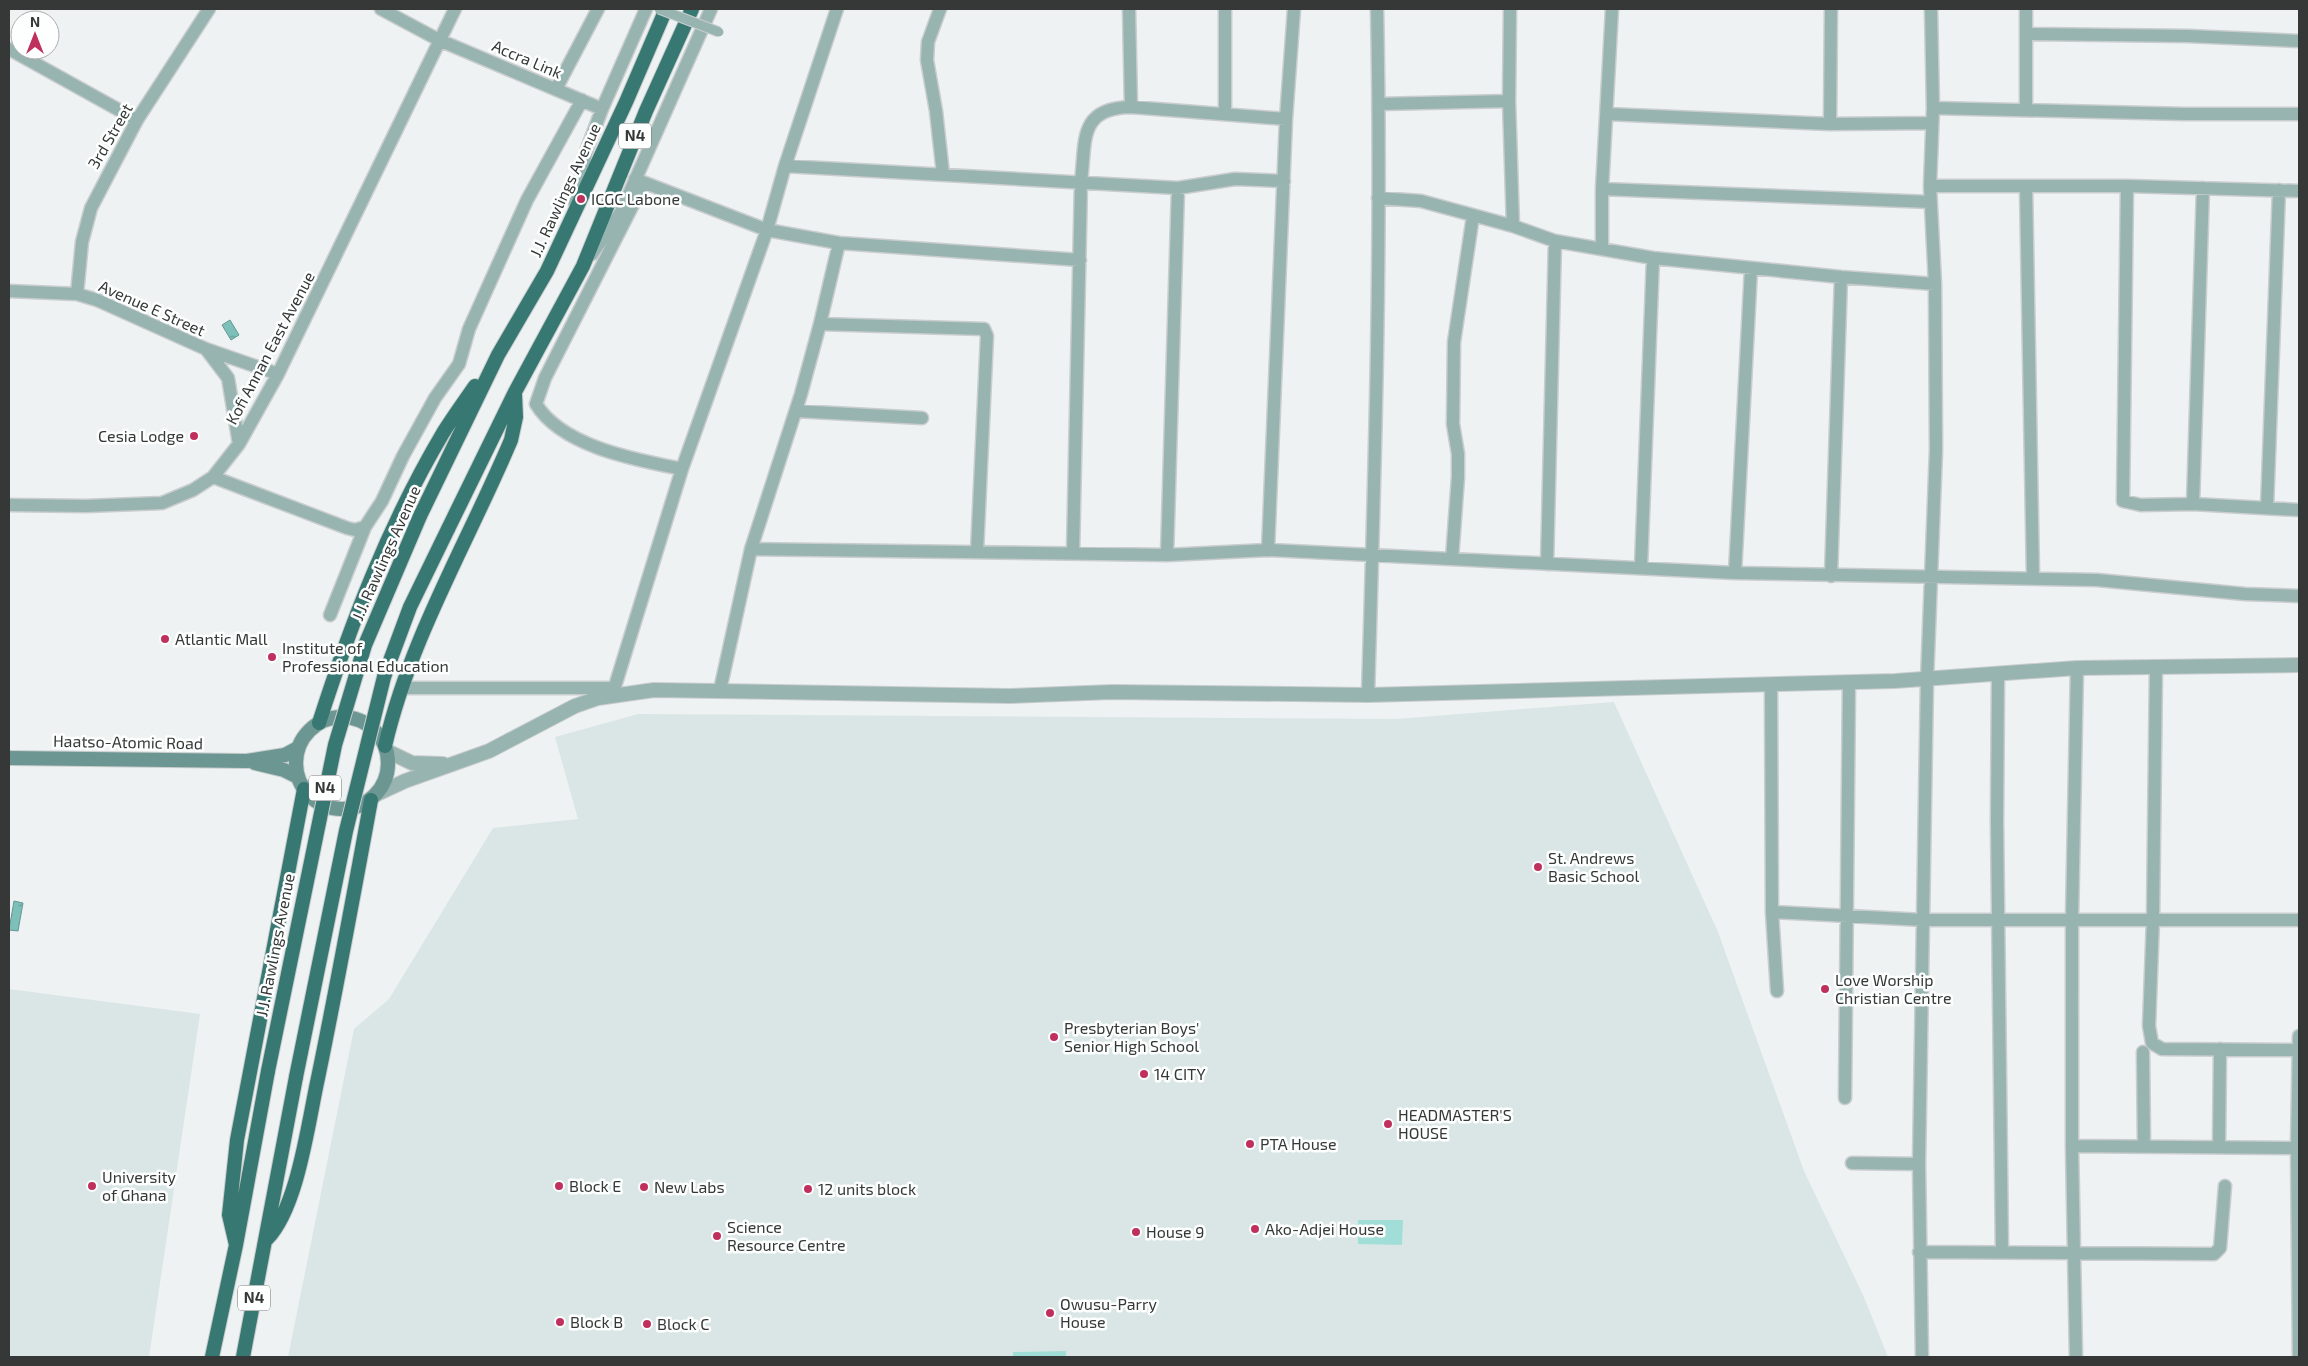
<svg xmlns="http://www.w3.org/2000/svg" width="2308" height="1366" viewBox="0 0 2308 1366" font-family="'Exo 2',sans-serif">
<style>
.built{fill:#dae6e5}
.garden{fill:#a2ded8}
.water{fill:url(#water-ripples);stroke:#679792}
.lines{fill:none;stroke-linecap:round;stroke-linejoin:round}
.minor-casing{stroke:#c9cdcd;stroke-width:15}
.tertiary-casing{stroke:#c9cdcd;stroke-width:16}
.secondary-casing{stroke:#c9cdcd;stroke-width:16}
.trunk-casing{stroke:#c9cdcd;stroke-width:16}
.minor{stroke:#98b4b1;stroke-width:12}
.tertiary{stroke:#98b4b1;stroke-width:14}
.secondary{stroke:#6b9692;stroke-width:14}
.trunk{stroke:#387872;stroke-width:14}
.pedestrian-bridge-casing{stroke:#c9cdcd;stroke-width:11;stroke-linecap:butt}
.trunk-bridge-casing{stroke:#c9cdcd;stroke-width:16;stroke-linecap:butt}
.pedestrian-bridge{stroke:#98b4b1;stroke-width:9}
.trunk-bridge{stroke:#387872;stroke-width:14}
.poi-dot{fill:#bf305d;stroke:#fdffff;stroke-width:2}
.labels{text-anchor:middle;stroke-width:5;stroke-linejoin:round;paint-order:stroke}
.shield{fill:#fdffff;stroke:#727474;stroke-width:1}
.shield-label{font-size:15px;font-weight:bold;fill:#363838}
.street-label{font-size:16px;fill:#363838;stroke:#fdffff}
.poi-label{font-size:16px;fill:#363838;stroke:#fdffff;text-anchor:start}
</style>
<defs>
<pattern id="water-ripples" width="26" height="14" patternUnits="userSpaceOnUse" patternTransform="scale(1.25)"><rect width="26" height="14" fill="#7cc0b9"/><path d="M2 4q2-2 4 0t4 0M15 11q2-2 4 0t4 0" fill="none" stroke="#669d97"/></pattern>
</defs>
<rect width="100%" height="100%" fill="#eef2f2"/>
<path class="built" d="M 1614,702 L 1718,932 L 1804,1171 L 1863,1295 L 1888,1357 L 288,1357 L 354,1029 L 389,999 L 493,828 L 578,819 L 555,737 L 638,714 L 1396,719 Z
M 9,989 L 200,1014 L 149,1357 L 9,1357 Z"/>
<path class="garden" d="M 1358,1220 L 1403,1220 L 1402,1245 L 1358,1244 Z
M 1066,1351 L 1066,1357 L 1013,1357 L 1013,1352 Z"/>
<path class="water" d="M 230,320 L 239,335 L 231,340 L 222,325 Z
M 14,901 L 23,903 L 18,931 L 9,930 Z"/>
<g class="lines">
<g class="minor-casing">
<path id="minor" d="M 381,9 L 439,40 L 602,109
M 940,9 L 928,42 L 927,60 L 936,111 L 943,174
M 1510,9 L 1509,101 L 1513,226
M 2027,34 L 2188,36 L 2299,41
M 9,49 L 137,120
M 556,89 L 598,9
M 1379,104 L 1509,101
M 1131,107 L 1286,119 L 1268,550
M 1933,108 L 2185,114 L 2299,114
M 2026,109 L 2026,9
M 1225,114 L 1225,9
M 1607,114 L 1830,124 L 1932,123
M 1286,119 L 1294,9
M 1830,124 L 1831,9
M 785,166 L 1178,188 L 1235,179 L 1284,181
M 635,179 L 767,230 L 839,243 L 1080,260
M 644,183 L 545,378 L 536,404 C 562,447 637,460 682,469
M 1930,186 L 2127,186 L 2299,191
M 2026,186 L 2033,577
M 2127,186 L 2123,501 L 2141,505 L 2193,504 L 2299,510
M 1602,189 L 1931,202
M 1378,198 L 1421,201 L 1513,226 L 1555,241 L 1653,258 L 1841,277 L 1935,284
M 575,203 L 587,149 L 602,109 L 646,9
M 1602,249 L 1602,189 L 1612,9
M 592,254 L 621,212 L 711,9
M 9,291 L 77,294 L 97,300 L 206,349 L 278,374
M 77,294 L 82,242 L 91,208 L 137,120 L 209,9
M 820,324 L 984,329 L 987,336 L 977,552
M 206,349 L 228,378 L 239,444
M 796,411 L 922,418
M 213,477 L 347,528 L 355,530 L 365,527
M 2193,504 L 2203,188
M 9,505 L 86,506 L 162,503 L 193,490 L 213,477 L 239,444 L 278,374 L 455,9
M 2267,508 L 2279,190
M 751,549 L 1167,555 L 1268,550 L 1735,573 L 2097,580 L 2245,594 L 2299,596
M 1073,553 L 1081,182 C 1086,141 1078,108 1131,107 L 1129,9
M 1167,555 L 1178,188
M 1452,559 L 1458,477 L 1458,454 L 1453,424 L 1454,342 L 1473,216
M 1547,564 L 1555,241
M 1641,567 L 1653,258
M 1735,573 L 1751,268
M 1831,576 L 1841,277
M 330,615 L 365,527 L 382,501 L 403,456 L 435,398 L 459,364 L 469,329 L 527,200 L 582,100
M 2156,667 L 2153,919 L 2149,1026 L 2152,1043 L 2162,1049 L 2299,1050
M 1998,675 L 1997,822 L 2002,1251
M 1771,685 L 1772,912 L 1777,991
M 402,688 L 613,688
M 720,690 L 751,549 L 801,394 L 820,324 L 839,243
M 1368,695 C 1375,466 1382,237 1377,9
M 612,696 L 682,469 L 767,230 L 785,166 L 837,9
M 1772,912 L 1923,920 L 2299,920
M 2143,1052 L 2144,1146
M 1845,1098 L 1849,683
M 2072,1146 L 2297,1148
M 2219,1147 L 2220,1049
M 1852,1163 L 1919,1164
M 1919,1252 L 2214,1254 L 2220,1248 L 2225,1186
M 1922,1357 L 1919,1164 L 1923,920 L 1927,680 L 1936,450 L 1935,284 L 1930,186 L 1933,108 L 1931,9
M 2076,1357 L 2072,1146 L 2072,919 L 2077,668
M 2299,1357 L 2297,1148 L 2299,1036"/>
</g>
<g class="tertiary-casing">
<path id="tertiary" d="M 387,751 L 412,763 L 443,764
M 377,794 L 405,781 L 489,751 L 575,706 L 598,698 L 654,690 L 1010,696 L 1112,692 L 1368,695 L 1895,681 L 2077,668 L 2299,665"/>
</g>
<g class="secondary-casing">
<path id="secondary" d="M296 763a46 46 0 1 1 92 0a46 46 0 1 1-92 0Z
M 9,758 L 247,761 L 285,755 L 298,748
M 255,763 L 284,770 L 298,777"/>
</g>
<g class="trunk-casing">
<path id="trunk" d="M 420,516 L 498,355 L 547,271 L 626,102 L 666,9
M 448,529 L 515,392 L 583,266 L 646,111 L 692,9
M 319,723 C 351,623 389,524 443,433 C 453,417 464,402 475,386
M 385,746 C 410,638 468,542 511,440 L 516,417 L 515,394
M 267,1239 C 298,1207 308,1123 318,1078 C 337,986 354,893 371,800
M 236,1245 L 229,1215 L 237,1140 L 304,789
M 212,1357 L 236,1245 L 268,1071
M 243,1357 L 296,1077"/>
</g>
<use href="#minor" class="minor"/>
<use href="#tertiary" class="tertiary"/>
<use href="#secondary" class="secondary"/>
<use href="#trunk" class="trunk"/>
<g class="pedestrian-bridge-casing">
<path id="pedestrian-bridge" d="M 659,9 L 719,32"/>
</g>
<g class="trunk-bridge-casing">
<path id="trunk-bridge" d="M 268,1071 L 335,745 L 365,645 L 420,516
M 296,1077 L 346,831 L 384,677 L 410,607 L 448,529"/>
</g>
<use href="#pedestrian-bridge" class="pedestrian-bridge"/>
<use href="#trunk-bridge" class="trunk-bridge"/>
</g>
<g class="poi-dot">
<circle cx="581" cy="199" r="5"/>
<circle cx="194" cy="436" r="5"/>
<circle cx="165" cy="639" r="5"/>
<circle cx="272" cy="657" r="5"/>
<circle cx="1538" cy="867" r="5"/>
<circle cx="1825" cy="989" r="5"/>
<circle cx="1054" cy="1037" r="5"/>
<circle cx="1144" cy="1074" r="5"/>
<circle cx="1388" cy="1124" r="5"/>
<circle cx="1250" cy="1144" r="5"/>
<circle cx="92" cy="1186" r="5"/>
<circle cx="559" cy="1186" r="5"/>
<circle cx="644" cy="1187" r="5"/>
<circle cx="808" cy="1189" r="5"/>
<circle cx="1255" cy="1229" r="5"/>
<circle cx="1136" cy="1232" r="5"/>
<circle cx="717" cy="1236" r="5"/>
<circle cx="1050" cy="1313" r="5"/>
<circle cx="560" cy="1322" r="5"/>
<circle cx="647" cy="1324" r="5"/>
</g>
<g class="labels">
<g class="shield">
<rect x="619" y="123.5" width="32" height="25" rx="4"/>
<rect x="309" y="775.5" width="32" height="25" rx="4"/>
<rect x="238" y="1285.5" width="32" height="25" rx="4"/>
</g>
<g class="shield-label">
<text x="635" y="141">N4</text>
<text x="325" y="793">N4</text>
<text x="254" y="1303">N4</text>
</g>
<g class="street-label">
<text transform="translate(527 59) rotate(23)" y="6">Accra Link</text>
<text transform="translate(110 136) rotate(-60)" y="6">3rd Street</text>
<text transform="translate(565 190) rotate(-65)" y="6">J.J. Rawlings Avenue</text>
<text transform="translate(152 308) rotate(24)" y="6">Avenue E Street</text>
<text transform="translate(270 348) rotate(-62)" y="6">Kofi Annan East Avenue</text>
<text transform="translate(386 553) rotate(-66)" y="6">J.J. Rawlings Avenue</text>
<text transform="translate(128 742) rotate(1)" y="6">Haatso-Atomic Road</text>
<text transform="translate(275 945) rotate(-79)" y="6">J.J. Rawlings Avenue</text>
</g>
<g class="poi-label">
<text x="591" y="205">ICGC Labone</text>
<text x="184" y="442" text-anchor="end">Cesia Lodge</text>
<text x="175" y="645">Atlantic Mall</text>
<text x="282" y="654">Institute of<tspan x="282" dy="18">Professional Education</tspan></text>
<text x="1548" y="864">St. Andrews<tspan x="1548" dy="18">Basic School</tspan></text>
<text x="1835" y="986">Love Worship<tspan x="1835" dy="18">Christian Centre</tspan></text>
<text x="1064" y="1034">Presbyterian Boys'<tspan x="1064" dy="18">Senior High School</tspan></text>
<text x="1154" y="1080">14 CITY</text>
<text x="1398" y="1121">HEADMASTER'S<tspan x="1398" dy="18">HOUSE</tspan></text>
<text x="1260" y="1150">PTA House</text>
<text x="102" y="1183">University<tspan x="102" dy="18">of Ghana</tspan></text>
<text x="569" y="1192">Block E</text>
<text x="654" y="1193">New Labs</text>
<text x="818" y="1195">12 units block</text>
<text x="727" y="1233">Science<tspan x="727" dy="18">Resource Centre</tspan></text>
<text x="1265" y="1235">Ako-Adjei House</text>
<text x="1146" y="1238">House 9</text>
<text x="1060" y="1310">Owusu-Parry<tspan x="1060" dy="18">House</tspan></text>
<text x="570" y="1328">Block B</text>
<text x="657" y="1330">Block C</text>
</g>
</g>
<rect width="2308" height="1366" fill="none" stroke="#363838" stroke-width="20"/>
<g transform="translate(35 35)"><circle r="24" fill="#fdffff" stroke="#adafaf"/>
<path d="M0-4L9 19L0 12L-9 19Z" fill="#bf305d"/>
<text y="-8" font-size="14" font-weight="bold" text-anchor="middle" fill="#363838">N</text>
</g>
</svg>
